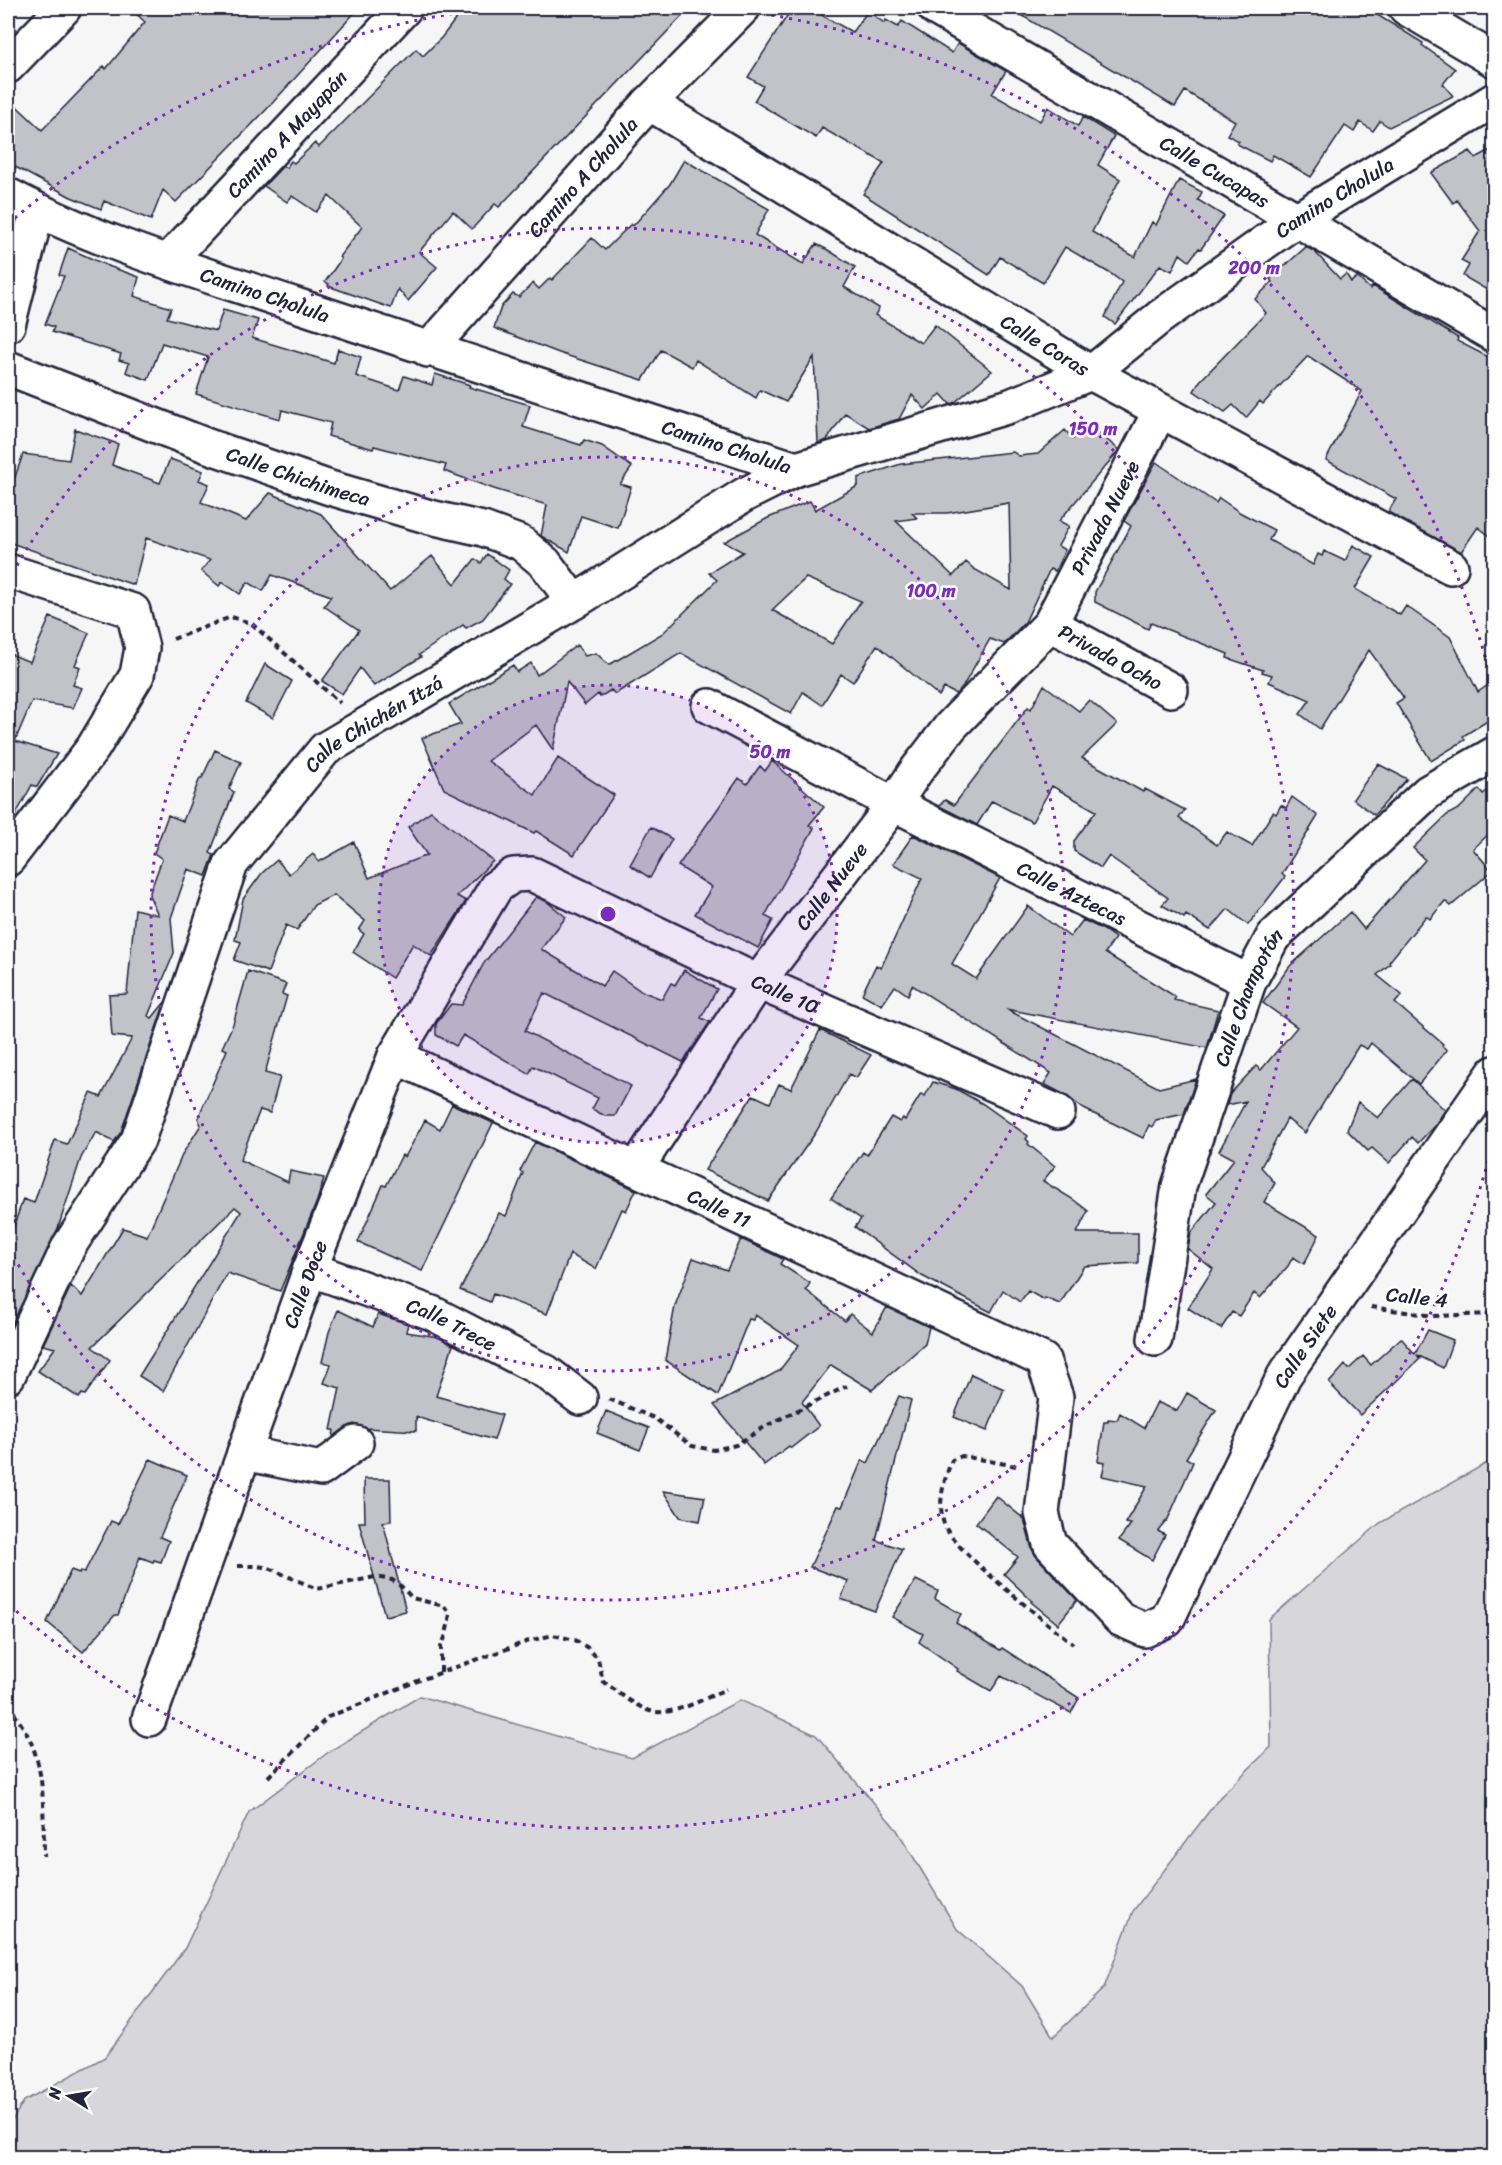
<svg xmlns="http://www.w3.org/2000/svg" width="1502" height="2165" viewBox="0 0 1502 2165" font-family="Sriracha,sans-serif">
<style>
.green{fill:#d7d7db;stroke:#7c7c8b;stroke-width:1.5}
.building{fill:#c2c2c9;stroke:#22223b;stroke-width:1.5;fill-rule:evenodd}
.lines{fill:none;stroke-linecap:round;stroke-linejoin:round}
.minor-casing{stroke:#22223b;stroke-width:38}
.path{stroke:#22223b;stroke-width:4;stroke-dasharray:6 4.5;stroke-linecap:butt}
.minor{stroke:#fff;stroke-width:33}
.ring{fill:none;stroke:#7b2cbf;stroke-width:3;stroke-dasharray:3 6}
.labels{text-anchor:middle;stroke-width:5;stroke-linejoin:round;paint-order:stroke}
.street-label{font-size:20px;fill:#22223b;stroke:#fff}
.centre{fill:#7b2cbf;stroke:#fff;stroke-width:3}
.ring-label{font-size:18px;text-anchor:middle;font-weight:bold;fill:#7b2cbf;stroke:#fff;stroke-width:5;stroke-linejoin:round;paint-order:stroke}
</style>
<rect width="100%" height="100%" fill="#f6f6f7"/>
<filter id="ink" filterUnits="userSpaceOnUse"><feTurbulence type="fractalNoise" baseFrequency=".0167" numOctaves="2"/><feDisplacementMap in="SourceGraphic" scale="12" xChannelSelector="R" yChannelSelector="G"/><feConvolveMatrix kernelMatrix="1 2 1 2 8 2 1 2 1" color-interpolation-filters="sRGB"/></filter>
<g filter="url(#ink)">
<path class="green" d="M 1494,1459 L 1494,2157 L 8,2157 L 8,2127 L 24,2101 L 105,2057 L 185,1948 L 249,1812 L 330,1751 L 420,1696 L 632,1758 L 740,1700 L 816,1735 L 897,1830 L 957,1929 L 1022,1986 L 1053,2037 L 1104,1988 L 1133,1911 L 1220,1797 L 1271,1747 L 1269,1619 L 1380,1523 Z"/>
<path class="building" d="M 130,8 L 359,8 L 266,110 L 176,202 L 163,190 L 151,220 L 104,201 L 101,209 L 71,197 L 8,163 L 8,98 L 42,130 L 104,66 L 106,69 L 145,22 Z
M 464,8 L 690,8 L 499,207 L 495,204 L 472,229 L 453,211 L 419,252 L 437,267 L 408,301 L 398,289 L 391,308 L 328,286 L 329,284 L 325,282 L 341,259 L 339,257 L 362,227 L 329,196 L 316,212 L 292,196 L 287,202 L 264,186 L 283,166 L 286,168 L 291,161 L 294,163 L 315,143 L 319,147 L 416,49 L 423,56 L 442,37 Z
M 792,8 L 809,8 L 852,32 L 868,11 L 884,23 L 886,20 L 898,27 L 902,21 L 952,53 L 958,43 L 1006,71 L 992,94 L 1040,121 L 1048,107 L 1078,126 L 1083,117 L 1114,136 L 1098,165 L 1120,179 L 1092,232 L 1135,257 L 1152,222 L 1156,225 L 1179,180 L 1202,192 L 1198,200 L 1224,216 L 1201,249 L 1199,248 L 1189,261 L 1180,254 L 1172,271 L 1160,265 L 1115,324 L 1105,317 L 1122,282 L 1111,274 L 1065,247 L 1043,283 L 1000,257 L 989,275 L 863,194 L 884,163 L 822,128 L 816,138 L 754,101 L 763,86 L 748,77 Z
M 1009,8 L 1366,8 L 1423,43 L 1422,45 L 1455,69 L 1443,84 L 1453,96 L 1389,127 L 1380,121 L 1373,131 L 1360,122 L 1354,132 L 1345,126 L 1311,177 L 1273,155 L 1270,161 L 1237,144 L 1239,141 L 1227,135 L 1235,121 L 1185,91 L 1175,107 Z
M 1494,148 L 1494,279 L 1487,290 L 1463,276 L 1469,265 L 1461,261 L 1480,231 L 1457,200 L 1453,203 L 1431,173 L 1470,151 L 1476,158 Z
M 684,160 L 769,209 L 755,235 L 803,264 L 816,244 L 828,250 L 855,267 L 844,287 L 879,308 L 875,315 L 921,343 L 935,325 L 992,371 L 954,403 L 950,404 L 941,394 L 925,409 L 912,395 L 899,419 L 869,428 L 845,413 L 827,440 L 818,443 L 814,357 L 786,402 L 760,390 L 756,398 L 696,360 L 692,367 L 661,350 L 643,380 L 559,353 L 494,328 L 501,307 L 513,294 L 519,297 L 533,283 L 539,289 L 550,278 L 552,280 L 592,238 L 605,250 L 631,224 L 633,226 L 670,184 Z
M 1306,247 L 1315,252 L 1340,279 L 1346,274 L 1351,282 L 1357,277 L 1370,289 L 1373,286 L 1458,338 L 1457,341 L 1494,360 L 1494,539 L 1478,527 L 1461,552 L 1388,512 L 1396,499 L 1326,460 L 1362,391 L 1308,356 L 1263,404 L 1260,401 L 1246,418 L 1233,405 L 1225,412 L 1194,391 L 1200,381 L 1266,313 L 1255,299 L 1272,282 L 1270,279 Z
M 68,248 L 108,266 L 139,277 L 134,296 L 171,308 L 167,318 L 216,331 L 223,310 L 258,320 L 252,338 L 334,363 L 338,349 L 361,357 L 356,376 L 399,390 L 404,376 L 432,385 L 435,374 L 470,385 L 469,387 L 530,405 L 523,427 L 581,445 L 584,440 L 602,446 L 632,467 L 620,484 L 631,487 L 618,528 L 581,516 L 569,552 L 541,536 L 547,505 L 494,489 L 444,471 L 446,465 L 374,446 L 373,449 L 328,436 L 331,423 L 282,410 L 280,419 L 196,394 L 208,357 L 162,343 L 148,380 L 126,372 L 129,363 L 119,360 L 121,354 L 52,332 L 54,327 L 45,324 L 64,276 L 59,275 Z
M 1086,422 L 1119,450 L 1059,521 L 1069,526 L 1058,546 L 1065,550 L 1055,571 L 1050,569 L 1025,622 L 1004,644 L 990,639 L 962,688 L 956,694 L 944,688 L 939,696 L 877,645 L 853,682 L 841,674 L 822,705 L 803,692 L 791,714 L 681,653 L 615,694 L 611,690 L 600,697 L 598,694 L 585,705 L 567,682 L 553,750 L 536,725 L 488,761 L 535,795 L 558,758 L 614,795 L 574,855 L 536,831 L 534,833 L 444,789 L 422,738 L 461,724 L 449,704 L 513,665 L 517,672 L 531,663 L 537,675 L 577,645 L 585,656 L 596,653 L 609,665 L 663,633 L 717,580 L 709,573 L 743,552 L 724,542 L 768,518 L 810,501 L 815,510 L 858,486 L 858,478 L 901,464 L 1013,452 L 1019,456 L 1038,454 L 1065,430 L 1073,439 ZM 1009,503 L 1011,590 L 974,569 L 966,562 L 953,576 L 896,521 L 917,518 L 912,513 L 947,513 ZM 806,578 L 861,601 L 832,644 L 772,610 Z
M 75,429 L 118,444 L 112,465 L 160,483 L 170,459 L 203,471 L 199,480 L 209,484 L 201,502 L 246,521 L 270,493 L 321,514 L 390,591 L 432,556 L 455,584 L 475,559 L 481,563 L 487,554 L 509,570 L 504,579 L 510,584 L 483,619 L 466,628 L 463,625 L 419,655 L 421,657 L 374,686 L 360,668 L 342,694 L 322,681 L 359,630 L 324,606 L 331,596 L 272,575 L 263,591 L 248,582 L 240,594 L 222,582 L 219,586 L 201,571 L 210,560 L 146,538 L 134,585 L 8,542 L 8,497 L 23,454 L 69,460 Z
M 1156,462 L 1216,503 L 1219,498 L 1241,513 L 1274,530 L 1269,540 L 1313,565 L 1318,554 L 1322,556 L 1324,551 L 1345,561 L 1353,545 L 1374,557 L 1355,589 L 1400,615 L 1406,606 L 1450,637 L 1478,692 L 1494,681 L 1494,717 L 1463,736 L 1465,740 L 1431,761 L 1396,703 L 1404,698 L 1369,650 L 1320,729 L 1300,714 L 1310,700 L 1269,682 L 1272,675 L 1262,672 L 1263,670 L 1227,658 L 1228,654 L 1151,623 L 1148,629 L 1095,602 L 1095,592 L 1131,526 L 1124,521 Z
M 50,617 L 89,633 L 75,665 L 80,667 L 73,685 L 82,688 L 73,708 L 32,701 L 15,741 L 57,754 L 37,787 L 32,785 L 8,829 L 8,653 L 30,662 Z
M 265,664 L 292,681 L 273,718 L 246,703 Z
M 1044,685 L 1079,711 L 1089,700 L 1117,724 L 1082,758 L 1143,792 L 1145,789 L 1185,810 L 1179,818 L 1217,845 L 1227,832 L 1252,846 L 1273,812 L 1276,814 L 1281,805 L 1286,808 L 1292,797 L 1318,816 L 1282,874 L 1285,877 L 1248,925 L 1228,909 L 1210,930 L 1186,915 L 1184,918 L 1162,905 L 1168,898 L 1109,856 L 1101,868 L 1074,851 L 1074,841 L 1096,811 L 1052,786 L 1032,822 L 992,801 L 977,825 L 939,806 L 945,800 L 954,805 L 1028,707 L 1031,709 Z
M 215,750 L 241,762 L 229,789 L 234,792 L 210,853 L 214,855 L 206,876 L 188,869 L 171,918 L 174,953 L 148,1016 L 152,1018 L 165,1002 L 121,1132 L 114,1142 L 96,1132 L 81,1158 L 58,1228 L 8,1333 L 8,1243 L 23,1199 L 34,1203 L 55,1140 L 67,1144 L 91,1093 L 101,1097 L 132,1038 L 112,1036 L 109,995 L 127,994 L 135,909 L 158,915 L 149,895 L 162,859 L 154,853 L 168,815 L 183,821 L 200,778 L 202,778 Z
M 772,761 L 824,807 L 809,825 L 814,828 L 765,916 L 773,920 L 758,948 L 695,914 L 712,887 L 678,866 L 739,778 L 747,784 L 760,766 L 765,771 Z
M 1378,764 L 1407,779 L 1374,815 L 1353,799 Z
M 1494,786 L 1494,829 L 1473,849 L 1492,871 L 1451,906 L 1445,901 L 1430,919 L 1426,916 L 1389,962 L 1390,964 L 1377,975 L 1402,995 L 1395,1003 L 1443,1044 L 1442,1046 L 1447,1050 L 1419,1084 L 1371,1043 L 1367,1049 L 1359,1045 L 1305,1133 L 1287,1119 L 1261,1167 L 1275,1183 L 1264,1202 L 1319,1235 L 1304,1264 L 1293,1257 L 1288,1266 L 1260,1298 L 1254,1293 L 1239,1316 L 1232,1312 L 1221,1329 L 1188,1308 L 1213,1269 L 1188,1249 L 1191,1233 L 1216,1202 L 1206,1194 L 1234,1159 L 1219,1151 L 1246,1101 L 1227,1105 L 1230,1094 L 1256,1066 L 1261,1070 L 1297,1027 L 1263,1003 L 1290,966 L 1350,912 L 1364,929 L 1425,860 L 1413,848 L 1447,815 L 1460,808 L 1479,789 L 1483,794 Z
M 431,811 L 493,861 L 457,896 L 466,901 L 431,956 L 413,944 L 392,978 L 353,952 L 364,934 L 359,930 L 365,921 L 334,895 L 314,905 L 297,930 L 286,925 L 268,972 L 234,960 L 241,942 L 235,940 L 243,899 L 262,873 L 277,860 L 289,874 L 313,854 L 319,862 L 354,842 L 369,878 L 427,855 L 408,827 Z
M 651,827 L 672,839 L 650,878 L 630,865 Z
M 913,835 L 1000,878 L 952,964 L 976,979 L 1028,906 L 1070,937 L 1083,920 L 1104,930 L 1115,938 L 1105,953 L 1176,997 L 1174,1000 L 1218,1010 L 1207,1048 L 1006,1009 L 1159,1088 L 1196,1079 L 1184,1114 L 1156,1120 L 1152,1127 L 1149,1125 L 1143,1138 L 1084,1109 L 1065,1095 L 1044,1084 L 1051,1073 L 912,985 L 908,995 L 895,986 L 882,1005 L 862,994 L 876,965 L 881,968 L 922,878 L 893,864 Z
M 536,897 L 546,901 L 566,917 L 541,949 L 602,986 L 612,971 L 641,991 L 662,999 L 671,983 L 675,985 L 684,970 L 717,989 L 701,1018 L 710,1022 L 683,1062 L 544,993 L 525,1031 L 631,1086 L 615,1116 L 605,1116 L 592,1109 L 598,1098 L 533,1066 L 529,1074 L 463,1035 L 456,1046 L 436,1035 L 436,1024 L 451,1004 L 462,1005 L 484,963 Z
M 248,971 L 286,984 L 282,994 L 287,996 L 265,1073 L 280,1077 L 270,1113 L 260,1110 L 240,1160 L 288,1182 L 290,1171 L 324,1178 L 317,1201 L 280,1291 L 227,1273 L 163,1391 L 139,1376 L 241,1212 L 235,1207 L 92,1347 L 110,1360 L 85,1395 L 82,1394 L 79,1398 L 38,1371 L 55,1348 L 43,1345 L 71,1286 L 82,1296 L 123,1228 L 147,1236 L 183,1153 L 201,1125 L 198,1118 L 227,1050 L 222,1048 L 233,1024 Z
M 820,1030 L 871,1055 L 856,1078 L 849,1074 L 816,1132 L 768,1201 L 705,1170 L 753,1095 L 770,1103 L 779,1084 L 791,1089 Z
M 1412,1079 L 1445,1110 L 1436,1124 L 1418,1143 L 1412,1137 L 1389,1163 L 1372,1148 L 1368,1151 L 1347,1130 L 1358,1102 L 1378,1118 Z
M 933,1082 L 956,1089 L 983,1104 L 1028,1136 L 1026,1139 L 1029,1142 L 1028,1144 L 1055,1166 L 1043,1181 L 1074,1200 L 1088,1211 L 1077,1233 L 1138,1233 L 1138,1263 L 1084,1266 L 1060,1304 L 1045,1298 L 1044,1300 L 1028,1291 L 1020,1302 L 1003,1290 L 991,1312 L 922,1276 L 855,1227 L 861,1219 L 831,1198 L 863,1152 L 867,1155 L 891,1117 L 900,1122 L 903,1118 L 905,1120 L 921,1094 L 925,1096 Z
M 452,1104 L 493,1123 L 422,1271 L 358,1242 L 383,1185 L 386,1186 L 402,1155 L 405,1157 L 425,1120 L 440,1129 Z
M 535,1142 L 636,1190 L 626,1211 L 622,1209 L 596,1269 L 570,1254 L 547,1314 L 493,1294 L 490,1302 L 460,1290 L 499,1213 L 506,1216 L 523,1173 L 520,1171 Z
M 741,1239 L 783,1259 L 780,1264 L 810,1283 L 806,1290 L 845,1321 L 850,1314 L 873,1332 L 887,1307 L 929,1327 L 925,1344 L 872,1390 L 831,1365 L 802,1402 L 819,1426 L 791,1448 L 789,1446 L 764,1465 L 714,1405 L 779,1371 L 799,1345 L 755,1315 L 753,1320 L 749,1319 L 718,1395 L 665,1360 L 675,1306 L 693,1258 L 727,1270 Z
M 338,1310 L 373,1327 L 378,1314 L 408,1324 L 406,1332 L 438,1337 L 453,1345 L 436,1396 L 502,1415 L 494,1440 L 416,1417 L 416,1431 L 366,1428 L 354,1424 L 345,1428 L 333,1437 L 334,1430 L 331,1430 L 340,1388 L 324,1383 L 331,1364 L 322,1362 L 329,1332 Z
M 1428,1330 L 1453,1340 L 1443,1368 L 1417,1355 L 1420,1359 L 1360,1415 L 1329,1383 L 1345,1365 L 1349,1369 L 1363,1356 L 1371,1365 L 1401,1338 L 1415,1354 Z
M 971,1374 L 1004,1389 L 987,1431 L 954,1417 Z
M 1187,1393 L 1216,1410 L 1186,1458 L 1193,1462 L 1168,1519 L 1158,1531 L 1165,1535 L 1152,1560 L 1119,1540 L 1131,1524 L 1125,1523 L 1147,1486 L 1102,1476 L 1105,1462 L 1098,1461 L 1104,1422 L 1108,1422 L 1108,1419 L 1117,1420 L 1120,1413 L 1144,1428 L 1157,1402 L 1177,1411 Z
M 899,1396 L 911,1400 L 876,1540 L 902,1549 L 875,1611 L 841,1599 L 848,1581 L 810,1567 L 838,1506 L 842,1507 L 862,1460 L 868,1463 Z
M 606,1411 L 649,1428 L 640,1450 L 597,1433 Z
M 150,1459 L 187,1475 L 160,1537 L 169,1541 L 161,1562 L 154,1560 L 153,1562 L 140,1557 L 118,1615 L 115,1615 L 83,1652 L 47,1622 L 71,1570 L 79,1573 L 80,1571 L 84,1573 L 111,1521 L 118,1524 Z
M 364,1479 L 390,1479 L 391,1521 L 383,1522 L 406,1611 L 385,1616 L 359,1522 L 365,1522 Z
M 663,1491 L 705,1497 L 700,1521 L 680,1517 Z
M 996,1496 L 1024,1519 L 1032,1549 L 1036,1556 L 1077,1600 L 1058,1624 L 1031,1602 L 1032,1601 L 1004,1574 L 1018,1557 L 976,1523 Z
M 916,1580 L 938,1591 L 935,1599 L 961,1614 L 956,1623 L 1000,1650 L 1002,1648 L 1079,1698 L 1071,1713 L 1001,1676 L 991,1691 L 957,1671 L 958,1669 L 919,1642 L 923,1634 L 892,1617 Z"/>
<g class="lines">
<g class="minor-casing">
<g id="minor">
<path id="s1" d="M 935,8 L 1494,335"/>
<path d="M 1406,8 L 1494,60"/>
<path d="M 8,66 L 64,8"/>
<path id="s2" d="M 649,103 L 1091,373 L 1451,567"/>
<path id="s3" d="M 8,195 C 98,243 199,272 296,305 C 462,361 629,415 796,469"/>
<path id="s4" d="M 168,261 L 405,8"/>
<path d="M 8,325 L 37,211"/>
<path id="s5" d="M 428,350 L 649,103 L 743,8"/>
<path id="s6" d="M 8,368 L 208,446 L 330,488 L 430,517 L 483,529 L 521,543 L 545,563 L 574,602"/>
<path d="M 8,571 L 133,611 L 142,648 L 137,675 L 93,748 L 8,859"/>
<path id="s7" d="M 1050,624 L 1171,690"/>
<path id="s8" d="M 709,706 L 894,804 L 1249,982"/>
<path id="s9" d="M 395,1056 L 1043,1360 L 1056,1397 L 1042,1513 L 1050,1544 L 1120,1619 L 1145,1630 L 1167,1620 L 1284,1376 L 1494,1073"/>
<path id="s10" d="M 636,1169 L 758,982 L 894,804 L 916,771 L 951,726 L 1050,624 L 1160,411"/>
<path id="s11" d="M 310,1269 L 432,1313 L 546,1372 L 580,1398"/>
<path id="s12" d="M 1155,1339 L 1179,1186 L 1249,982 L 1273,937 L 1428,792 L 1494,754"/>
<path id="s13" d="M 8,1376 L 69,1246 L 138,1140 L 231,864 L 325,749 L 574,602 L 744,495 L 796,469 L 1010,406 L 1091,373 L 1160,317 L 1296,220 L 1494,100"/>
<path d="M 244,1453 L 321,1469 L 356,1443"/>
<path id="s14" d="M 149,1719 L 310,1269 L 395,1056 L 496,887 L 513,875 L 532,874 L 758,982 L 1058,1112"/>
</g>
</g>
<path class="path" d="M 173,639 L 231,617 L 251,623 L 340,703
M 1371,1307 L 1434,1316 L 1494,1314
M 609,1399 L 654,1418 L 692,1446 L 714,1450 L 736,1445 L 766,1426 L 847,1386
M 1016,1466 L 962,1456 L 952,1460 C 944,1480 937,1502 944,1524 C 953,1551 1047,1622 1073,1644
M 238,1566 L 257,1566 L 269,1568 L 317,1589 L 375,1577 L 392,1580 L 402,1587 L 412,1598 L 444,1606 L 450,1614 L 446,1635 L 441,1647 L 441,1673
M 8,1704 C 15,1715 24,1727 30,1740 C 46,1775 43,1818 44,1856
M 268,1777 L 328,1717 L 420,1680 L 529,1641 L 553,1635 L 575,1640 L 588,1648 L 598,1659 L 603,1681 C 615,1690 641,1711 655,1712 C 677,1714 706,1698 726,1689"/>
<use href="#minor" class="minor"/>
</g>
</g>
<circle cx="608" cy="914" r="229" fill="#7b2cbf" fill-opacity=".12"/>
<g class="ring">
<circle cx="608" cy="914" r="229"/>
<circle cx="608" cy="914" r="457"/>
<path d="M8 581A686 686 0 1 1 8 1247"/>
<path d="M1493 1143A914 914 0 0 1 8 1604M8 224A914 914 0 0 1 489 8M727 8A914 914 0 0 1 1493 685"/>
</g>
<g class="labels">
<g class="street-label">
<text dy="7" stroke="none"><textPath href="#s4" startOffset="174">Camino A Mayapán</textPath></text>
<text dy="7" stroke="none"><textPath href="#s1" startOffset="324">Calle Cucapas</textPath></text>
<text dy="7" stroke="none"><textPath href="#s5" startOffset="232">Camino A Cholula</textPath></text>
<text dy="7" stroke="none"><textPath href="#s13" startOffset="1869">Camino Cholula</textPath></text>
<text dy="7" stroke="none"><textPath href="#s3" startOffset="276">Camino Cholula</textPath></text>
<text dy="7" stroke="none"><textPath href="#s2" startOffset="464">Calle Coras</textPath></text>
<text dy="7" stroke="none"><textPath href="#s3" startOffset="762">Camino Cholula</textPath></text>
<text dy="7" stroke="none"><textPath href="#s6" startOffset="310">Calle Chichimeca</textPath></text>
<text dy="7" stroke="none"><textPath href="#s10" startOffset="806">Privada Nueve</textPath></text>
<text dy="7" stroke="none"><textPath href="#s7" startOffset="69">Privada Ocho</textPath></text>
<text dy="7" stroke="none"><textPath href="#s13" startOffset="764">Calle Chichén Itzá</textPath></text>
<text dy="7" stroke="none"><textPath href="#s10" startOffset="344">Calle Nueve</textPath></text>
<text dy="7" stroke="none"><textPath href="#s8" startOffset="408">Calle Aztecas</textPath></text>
<text dy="7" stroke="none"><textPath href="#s14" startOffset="1224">Calle 10</textPath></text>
<text dy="7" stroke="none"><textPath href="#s12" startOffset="356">Calle Champotón</textPath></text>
<text dy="7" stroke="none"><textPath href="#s9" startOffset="358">Calle 11</textPath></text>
<text dy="7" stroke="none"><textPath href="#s14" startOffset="462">Calle Doce</textPath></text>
<text transform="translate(1417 1297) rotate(6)" y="7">Calle 4</text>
<text dy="7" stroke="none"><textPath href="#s11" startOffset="152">Calle Trece</textPath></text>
<text dy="7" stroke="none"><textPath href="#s9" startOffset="1365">Calle Siete</textPath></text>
</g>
</g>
<circle cx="608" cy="914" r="9" class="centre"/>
<g class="ring-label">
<text x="1254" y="274">200 m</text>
<text x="1093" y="435">150 m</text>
<text x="931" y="597">100 m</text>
<text x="770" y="758">50 m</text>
</g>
<rect width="1502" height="2165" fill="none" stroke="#fff" stroke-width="30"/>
<rect x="15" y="15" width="1472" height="2135" fill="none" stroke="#22223b" stroke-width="2" filter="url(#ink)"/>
<g transform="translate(69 2096) rotate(281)" stroke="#ffffff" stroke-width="4.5" paint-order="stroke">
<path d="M0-4.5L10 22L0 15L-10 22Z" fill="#22223b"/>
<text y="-9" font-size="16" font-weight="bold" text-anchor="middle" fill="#22223b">N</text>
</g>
</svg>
